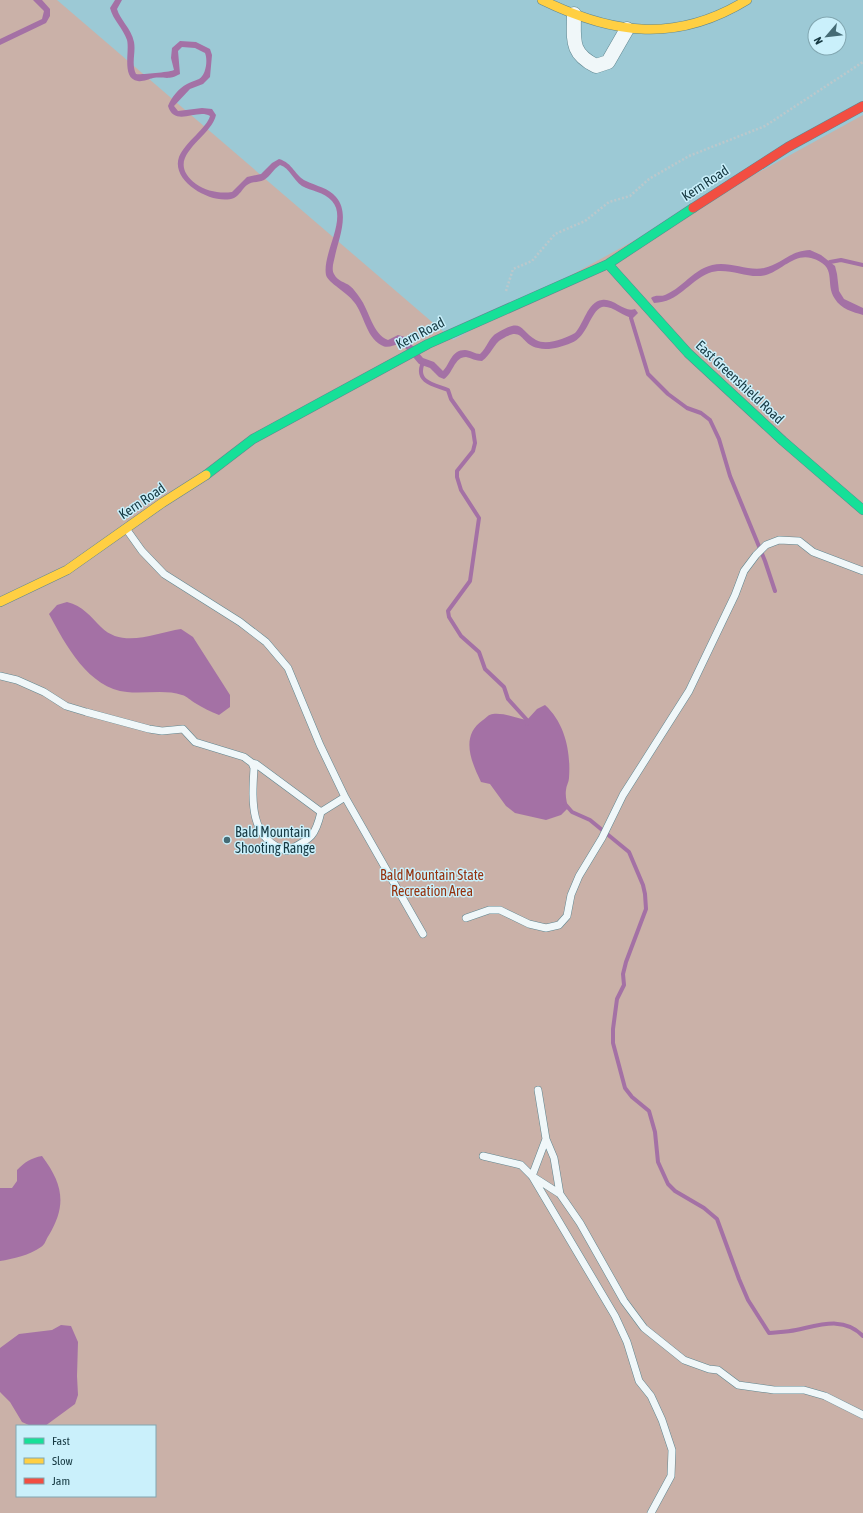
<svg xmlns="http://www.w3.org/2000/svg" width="863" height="1513" viewBox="0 0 863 1513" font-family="'Asap Condensed',sans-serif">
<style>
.green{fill:#cab1a8;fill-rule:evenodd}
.water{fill:#a471a5}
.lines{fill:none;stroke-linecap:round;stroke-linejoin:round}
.stream{stroke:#a471a5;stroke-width:4}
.lane-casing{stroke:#608690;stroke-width:8}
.street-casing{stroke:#608690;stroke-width:15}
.fast-casing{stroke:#608690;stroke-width:10}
.slow-casing{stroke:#608690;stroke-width:10}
.jam-casing{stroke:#608690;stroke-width:10}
.path{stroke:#bbc8cc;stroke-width:2.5;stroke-dasharray:2 2;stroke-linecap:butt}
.lane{stroke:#f0f7f9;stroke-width:7}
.street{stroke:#f0f7f9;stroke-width:14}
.fast{stroke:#16e098;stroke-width:9}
.slow{stroke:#ffcf43;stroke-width:9}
.jam{stroke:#f24e42;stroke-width:9}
.poi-dot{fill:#456b75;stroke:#caf0fb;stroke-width:1.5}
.labels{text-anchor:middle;stroke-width:3;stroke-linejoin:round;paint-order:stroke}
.street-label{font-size:14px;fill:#163942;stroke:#caf0fb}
.poi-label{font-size:14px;fill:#163942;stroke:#caf0fb;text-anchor:start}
.park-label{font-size:14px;fill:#95310d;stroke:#caf0fb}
</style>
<rect width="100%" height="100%" fill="#9cc9d5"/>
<path class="green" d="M 0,0 L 57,0 L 453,340 L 863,115 L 863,1513 L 0,1513 ZM 17,1426 L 155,1426 L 155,1496 L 17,1496 Z"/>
<path class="water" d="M 33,0 L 42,0 L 50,9 L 50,16 L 46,23 L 0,45 L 0,39 L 42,19 L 44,11 Z
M 115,0 L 122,0 L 117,9 C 120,20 131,28 134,42 C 136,53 131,63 136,74 C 139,75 171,72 174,70 L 171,58 L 172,48 L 180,41 L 196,42 L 210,49 L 212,55 L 210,77 L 203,84 L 190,89 L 174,106 L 178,111 L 202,108 L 212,109 L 216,115 C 211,139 161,157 196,184 C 206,191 220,194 232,192 L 247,177 L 261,174 L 272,163 L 279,159 C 293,163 295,176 306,181 C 316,186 329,188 336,197 C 350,213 339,238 335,256 C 334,261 331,269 334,274 C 337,281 345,282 350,286 C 354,289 357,294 360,298 C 369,310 373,335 388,340 L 398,335 L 405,337 L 423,358 L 434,362 L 443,371 C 450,364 451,350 465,350 C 470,350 475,354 480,354 C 487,348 489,337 497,333 C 523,317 519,330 536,340 C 547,346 566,338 575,333 C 584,324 587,302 602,300 C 614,298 624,313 635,309 L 638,313 L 633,318 C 623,317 612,305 602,307 C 590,311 588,337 571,343 C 561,347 548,351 538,348 C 520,345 524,325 502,339 C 494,343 491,355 482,361 C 476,361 471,358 466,357 C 454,357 453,374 444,379 L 439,377 L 430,368 L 419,364 L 402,344 C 394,343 389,350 381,345 C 366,337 364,314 354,302 C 347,292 328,283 326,275 C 322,253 348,219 332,201 C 324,192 311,191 302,186 C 293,180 290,168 280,165 C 273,169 271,176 264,180 C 258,183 252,181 247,185 C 242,189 240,195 234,198 C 214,206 170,182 179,157 C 185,142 207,128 210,116 C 197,108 175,128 168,106 C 171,98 179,88 187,84 C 190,82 195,81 199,79 C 206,75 208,60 205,53 L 195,48 L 182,47 L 178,51 L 180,74 C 167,81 165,76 153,78 C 149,79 142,82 138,81 C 121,79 130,51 127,40 C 123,28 113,20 110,8 Z
M 810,250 L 821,255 L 835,266 L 837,274 L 839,291 L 844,299 L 863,308 L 863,315 C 853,312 841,309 835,299 C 824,283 839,266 811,258 C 795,253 780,271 766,275 C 748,280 728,266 709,273 C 688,282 679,302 654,303 L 651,298 C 656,294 660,297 665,295 C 685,287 696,264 721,264 C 735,264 751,271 764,268 C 782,264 789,251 810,250 Z
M 67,602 C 83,606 90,616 101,627 C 123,649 155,633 181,629 L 193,637 L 223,684 L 230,695 L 230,707 L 219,715 C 211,712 203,708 195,703 C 191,701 187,696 182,695 C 165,689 145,694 127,692 C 89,689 65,644 49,614 L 57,605 Z
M 545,705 C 565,723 571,752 569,778 C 569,782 566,786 566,790 C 565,796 567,803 568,808 L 561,815 L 546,820 L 515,813 L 506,806 L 490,784 L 481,782 C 471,761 460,736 483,720 C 486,718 489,714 493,714 C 506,713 515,718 527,720 L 537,709 Z
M 42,1156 C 63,1184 67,1205 49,1235 C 46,1239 45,1245 41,1247 C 30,1255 13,1259 0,1261 L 0,1188 L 12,1188 L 17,1181 L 17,1170 C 25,1162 31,1158 42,1156 Z
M 61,1325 L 71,1326 L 78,1342 L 77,1376 L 78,1395 L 75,1404 L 45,1426 L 31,1426 L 22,1422 L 10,1402 L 0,1392 L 0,1348 L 19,1334 L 52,1330 Z"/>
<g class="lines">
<path class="stream" d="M 830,262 L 841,260 L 863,265
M 631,318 L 648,374 L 668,394 L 687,408 L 701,413 L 710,420 L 719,439 L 730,476 L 765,561 L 775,591
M 422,365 C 416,383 436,385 448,390 L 451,399 L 473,430 L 475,443 L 473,451 L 457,471 L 457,477 L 461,490 L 479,518 L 470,581 L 448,611 L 449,617 L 461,636 L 479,652 L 485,669 L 504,687 L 508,699 L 527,720 L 527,724
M 565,804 L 572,812 L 590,820 L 629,852 L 643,885 L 645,894 L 646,909 L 626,962 L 623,974 L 624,985 L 617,999 L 613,1029 L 613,1043 L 625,1088 L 632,1097 L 649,1111 L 655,1132 L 658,1162 L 668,1184 L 675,1191 L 704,1208 L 717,1219 L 739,1279 L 748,1300 L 769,1333 C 778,1332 787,1332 796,1330 C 820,1325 844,1316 863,1336"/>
<g class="lane-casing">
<path id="lane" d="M 127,530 L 142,551 L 164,574 L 240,622 L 266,642 L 288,668 L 320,745 L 345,797 L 423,934
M 0,676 L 17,680 L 44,692 L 66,706 L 86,712 L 149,729 L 162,731 L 183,729 L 195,742 L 244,757 L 252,763
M 321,812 C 315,838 310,839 287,851 C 249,839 252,801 254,768 L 252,763 L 256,764 L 321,812 L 345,797
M 466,918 L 489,910 L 500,910 L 529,924 L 546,928 L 559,925 L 567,916 L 571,895 L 579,876 L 602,838 L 623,795 L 689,691 L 735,595 L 744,571 L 756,555 L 766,545 L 779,540 L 799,541 L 813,552 L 863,571
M 546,1139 L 554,1158 L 560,1194
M 483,1156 L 521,1165 L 532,1176 L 615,1316 L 627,1342 L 639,1381 L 651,1396 L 662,1420 L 672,1450 L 671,1476 L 651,1513
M 532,1176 L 560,1194 L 580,1223 L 624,1301 L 644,1328 L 684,1360 L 709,1369 L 718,1370 L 738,1385 L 774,1390 L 804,1390 L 825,1396 L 863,1415
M 532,1176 L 546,1139 L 538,1090"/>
</g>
<g class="street-casing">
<path id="street" d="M 574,14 C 574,40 570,53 596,66 L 608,62 L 627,29"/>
</g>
<g class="fast-casing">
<path id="fast" d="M 608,264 L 688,353 L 783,441 L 863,510
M 206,475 L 253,439 L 428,344 L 608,264 L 693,208"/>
</g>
<g class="slow-casing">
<path id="slow" d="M 542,0 C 614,35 677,43 747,0
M 0,602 L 67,570 L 162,503 L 206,475"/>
</g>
<g class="jam-casing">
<path id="jam" d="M 693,208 L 788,147 L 863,106"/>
</g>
<path class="path" d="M 506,291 L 513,269 L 532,261 L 555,234 L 585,221 L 609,202 L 630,196 L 649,179 L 689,156 L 765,126 L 863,62"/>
<use href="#lane" class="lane"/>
<use href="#street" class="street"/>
<use href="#fast" class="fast"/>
<use href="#slow" class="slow"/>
<use href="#jam" class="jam"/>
</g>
<circle class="poi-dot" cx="227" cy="840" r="4"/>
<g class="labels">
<g class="street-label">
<text transform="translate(705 183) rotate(-33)" y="5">Kern Road</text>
<text transform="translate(420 333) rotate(-27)" y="5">Kern Road</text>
<text transform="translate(740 382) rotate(43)" y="5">East Greenshield Road</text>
<text transform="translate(142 501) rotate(-34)" y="5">Kern Road</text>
</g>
<g class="poi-label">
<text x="235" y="837">Bald Mountain<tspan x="235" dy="16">Shooting Range</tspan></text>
</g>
<g class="park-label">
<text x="432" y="880">Bald Mountain State<tspan x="432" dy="16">Recreation Area</tspan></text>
</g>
</g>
<rect x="16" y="1425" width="140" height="72" fill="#caf0fb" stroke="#82a7b1"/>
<rect x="24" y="1438" width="20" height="6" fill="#16e098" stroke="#82a7b1"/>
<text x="52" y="1445" font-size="12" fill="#163942">Fast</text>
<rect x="24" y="1458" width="20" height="6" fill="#ffcf43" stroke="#82a7b1"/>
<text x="52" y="1465" font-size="12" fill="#163942">Slow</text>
<rect x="24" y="1478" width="20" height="6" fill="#f24e42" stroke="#82a7b1"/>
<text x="52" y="1485" font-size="12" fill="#163942">Jam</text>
<g transform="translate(827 36) rotate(242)"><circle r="19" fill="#caf0fb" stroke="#82a7b1"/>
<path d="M0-3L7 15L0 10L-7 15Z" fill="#456b75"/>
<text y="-6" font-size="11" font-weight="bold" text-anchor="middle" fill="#163942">N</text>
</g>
</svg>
